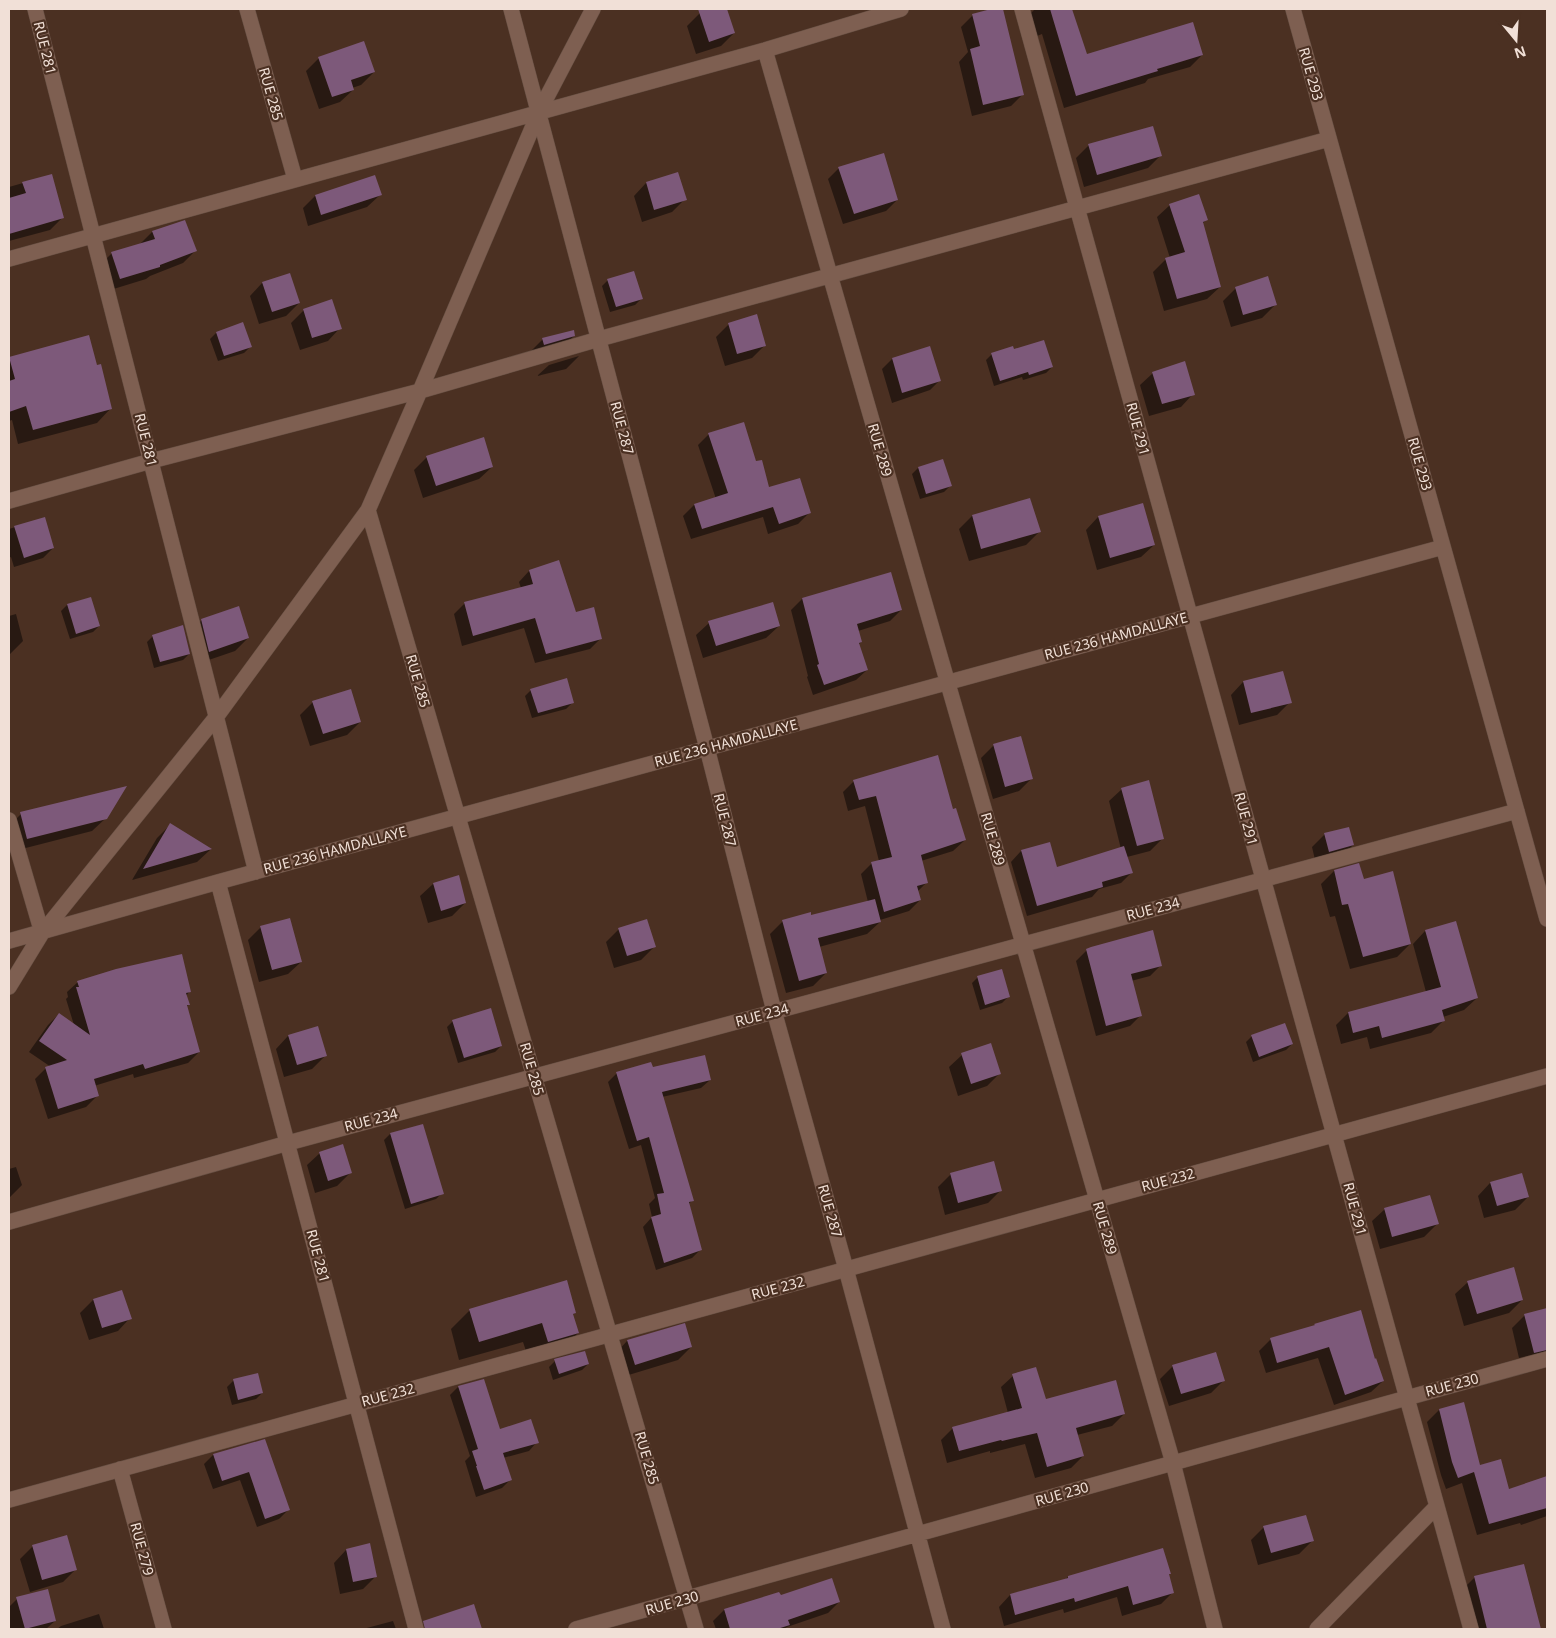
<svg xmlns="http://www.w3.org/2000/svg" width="1556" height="1638" viewBox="0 0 1556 1638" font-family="'Noto Sans',sans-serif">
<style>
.shadow{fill:#0007}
.building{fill:#7d597a}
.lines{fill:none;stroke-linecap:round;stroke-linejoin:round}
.minor-casing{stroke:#664f43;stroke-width:16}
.minor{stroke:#7e5f51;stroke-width:15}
.labels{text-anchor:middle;stroke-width:4.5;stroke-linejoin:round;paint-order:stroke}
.street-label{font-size:14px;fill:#f1e0d7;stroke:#4b3022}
</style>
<rect width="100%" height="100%" fill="#4b3022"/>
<path class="shadow" d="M 713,9 L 726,9 L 734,33 L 721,46 L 696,54 L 687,26 L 700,13 Z
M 996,9 L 1000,9 L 1023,94 L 1011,106 L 972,116 L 959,62 L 968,52 L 961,27 L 973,15 Z
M 1035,9 L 1070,9 L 1086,56 L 1202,55 L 1190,67 L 1148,79 L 1145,83 L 1064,108 L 1042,34 L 1037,36 L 1030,14 Z
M 319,58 L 374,72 L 361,85 L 352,88 L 353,90 L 340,102 L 319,109 L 306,71 Z
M 1089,145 L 1160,156 L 1148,168 L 1084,187 L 1076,158 Z
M 839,168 L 897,200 L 886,211 L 843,224 L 828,179 Z
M 51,175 L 62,218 L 50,230 L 9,241 L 9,187 Z
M 646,183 L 685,199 L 672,212 L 642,222 L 634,196 Z
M 380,195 L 367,207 L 308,226 L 303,208 L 315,196 Z
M 1170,205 L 1206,220 L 1202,224 L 1220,287 L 1207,299 L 1164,311 L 1153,272 L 1166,259 L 1170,258 L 1157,217 Z
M 185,222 L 196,250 L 183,263 L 150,276 L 146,279 L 107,291 L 99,266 L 112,253 L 139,245 L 152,232 Z
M 608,280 L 641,299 L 635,305 L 610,312 L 602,286 Z
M 262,283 L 299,303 L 286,316 L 259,324 L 250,296 Z
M 1236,288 L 1275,305 L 1262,318 L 1231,327 L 1223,301 Z
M 304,310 L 340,328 L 328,341 L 300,350 L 291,323 Z
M 729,324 L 765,345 L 752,358 L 725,366 L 716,337 Z
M 216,333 L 250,347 L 244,353 L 218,361 L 210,339 Z
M 574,336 L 561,348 L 530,352 L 543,339 Z
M 1013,351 L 1052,367 L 1046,373 L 1023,380 L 1022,377 L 994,386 L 986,360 L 992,354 Z
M 579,356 L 566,369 L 537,376 L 549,365 Z
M 9,358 L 111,408 L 97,423 L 18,444 L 12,420 L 9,421 Z
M 892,359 L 940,380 L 930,390 L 892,403 L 882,369 Z
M 1153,373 L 1193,394 L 1181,407 L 1149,416 L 1140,385 Z
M 709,434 L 755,463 L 768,488 L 809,513 L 798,524 L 768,534 L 763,517 L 691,539 L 683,516 L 694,505 L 716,499 L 698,445 Z
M 427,457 L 492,467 L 479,479 L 423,498 L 414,470 Z
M 918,468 L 950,486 L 944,492 L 920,499 L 912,474 Z
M 1030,499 L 1039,532 L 1026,545 L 969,561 L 959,529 L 972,516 Z
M 1098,517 L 1154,545 L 1141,557 L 1097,570 L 1086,530 Z
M 44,518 L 53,548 L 43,558 L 14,567 L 11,557 L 9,558 L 9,529 Z
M 529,571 L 601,638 L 590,649 L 535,663 L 524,628 L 462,646 L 454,614 L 465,603 L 521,588 L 519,582 Z
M 890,573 L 901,610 L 890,621 L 858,631 L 861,642 L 858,645 L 867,670 L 856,680 L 813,695 L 807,677 L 808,676 L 791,610 L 802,599 Z
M 90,598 L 99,626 L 93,632 L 70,639 L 61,611 L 67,605 Z
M 16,614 L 23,641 L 9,655 L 9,616 Z
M 202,620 L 248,638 L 235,651 L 197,664 L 189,633 Z
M 709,623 L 779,626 L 766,638 L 703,658 L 696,635 Z
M 153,636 L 189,654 L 183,660 L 154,668 L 147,642 Z
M 1243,682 L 1290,702 L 1277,715 L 1239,725 L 1231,695 Z
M 531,690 L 572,703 L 566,709 L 532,718 L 525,696 Z
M 313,702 L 360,722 L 347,735 L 310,746 L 300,715 Z
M 994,745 L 1032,778 L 1019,791 L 993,799 L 981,758 Z
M 854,781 L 953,810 L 965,840 L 953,851 L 921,861 L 926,883 L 917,892 L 920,900 L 909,911 L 880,920 L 880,922 L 867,934 L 819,947 L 826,973 L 813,986 L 786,993 L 770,934 L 783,921 L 811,917 L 868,902 L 861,874 L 872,863 L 879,861 L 865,806 L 848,811 L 843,792 Z
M 1122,789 L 1163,838 L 1150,851 L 1127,857 L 1132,872 L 1121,883 L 1099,889 L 1092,897 L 1027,916 L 1011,862 L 1021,851 L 1056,869 L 1121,849 L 1109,801 Z
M 21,814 L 106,818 L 92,831 L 14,851 L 9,826 Z
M 170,825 L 210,850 L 197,862 L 132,880 L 157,838 Z
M 1325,834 L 1353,845 L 1340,858 L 1316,864 L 1312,847 Z
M 1358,865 L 1363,880 L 1410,944 L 1397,957 L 1350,969 L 1335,916 L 1330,917 L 1321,884 L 1334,871 Z
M 433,884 L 465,903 L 452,916 L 428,923 L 420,896 Z
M 261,927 L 301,962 L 288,974 L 259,982 L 248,940 Z
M 619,929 L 654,947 L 641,960 L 614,968 L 606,942 Z
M 1425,931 L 1477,998 L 1464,1010 L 1443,1017 L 1444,1020 L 1431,1033 L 1370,1049 L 1367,1037 L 1341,1044 L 1336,1025 L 1348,1013 L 1426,992 L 1413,944 Z
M 1087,950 L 1160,966 L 1150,976 L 1131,981 L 1141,1015 L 1130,1026 L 1096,1036 L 1076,961 Z
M 978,977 L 1008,997 L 1002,1003 L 980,1010 L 972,983 Z
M 78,982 L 189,992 L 186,996 L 189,1004 L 186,1007 L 199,1052 L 188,1063 L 134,1078 L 133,1074 L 94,1086 L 97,1096 L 86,1107 L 48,1119 L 35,1079 L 46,1068 L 51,1067 L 29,1052 L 48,1025 L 59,1014 L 74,1025 L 66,999 L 68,997 L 67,992 Z
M 453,1021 L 501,1046 L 495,1052 L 458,1063 L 447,1027 Z
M 288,1036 L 325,1056 L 312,1069 L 284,1077 L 276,1049 Z
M 1252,1036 L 1292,1044 L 1286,1050 L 1253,1062 L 1246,1042 Z
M 962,1055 L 1000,1073 L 987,1086 L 958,1096 L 949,1067 Z
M 652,1068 L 710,1080 L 701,1088 L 662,1097 L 692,1200 L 689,1204 L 701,1249 L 692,1258 L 656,1270 L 643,1227 L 652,1217 L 649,1204 L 655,1198 L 641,1145 L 629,1149 L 608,1082 L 617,1073 Z
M 422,1125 L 442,1193 L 436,1199 L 405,1209 L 384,1140 L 390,1134 Z
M 320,1153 L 350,1173 L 337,1186 L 315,1193 L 307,1165 Z
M 16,1167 L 22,1185 L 9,1198 L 9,1169 Z
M 951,1174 L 1001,1190 L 988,1203 L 945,1215 L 938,1187 Z
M 1521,1174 L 1528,1197 L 1515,1210 L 1484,1218 L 1478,1196 L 1490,1183 Z
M 1385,1209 L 1437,1224 L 1424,1237 L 1380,1249 L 1372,1221 Z
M 1468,1282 L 1522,1300 L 1509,1313 L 1464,1326 L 1455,1294 Z
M 122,1291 L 130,1318 L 118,1331 L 89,1340 L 80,1313 L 93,1300 Z
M 470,1310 L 575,1313 L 572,1315 L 578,1333 L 559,1352 L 529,1360 L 523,1342 L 459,1360 L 451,1329 Z
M 1547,1310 L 1547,1351 L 1519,1358 L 1512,1328 L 1525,1315 Z
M 684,1325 L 691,1347 L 678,1360 L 622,1377 L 615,1354 L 627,1341 Z
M 1315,1325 L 1374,1360 L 1383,1381 L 1371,1392 L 1334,1405 L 1318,1358 L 1266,1373 L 1259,1351 L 1270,1340 L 1313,1327 Z
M 555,1361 L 588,1364 L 582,1370 L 553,1380 L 549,1367 Z
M 1173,1366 L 1224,1380 L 1211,1393 L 1169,1406 L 1160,1379 Z
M 1013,1376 L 1045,1401 L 1124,1414 L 1112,1426 L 1077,1435 L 1083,1456 L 1071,1468 L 1035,1478 L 1025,1444 L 990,1453 L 990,1451 L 947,1463 L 941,1440 L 953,1428 L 1008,1413 L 1001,1387 Z
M 233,1381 L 262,1393 L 256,1399 L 232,1405 L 227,1387 Z
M 458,1387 L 500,1430 L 537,1442 L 529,1451 L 503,1458 L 510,1480 L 502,1488 L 476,1497 L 465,1461 L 470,1456 L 450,1395 Z
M 1439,1410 L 1479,1466 L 1508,1490 L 1547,1477 L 1547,1516 L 1521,1525 L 1520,1523 L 1477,1535 L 1462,1483 L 1446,1489 L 1441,1475 L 1427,1422 Z
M 264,1441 L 288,1510 L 279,1519 L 257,1527 L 240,1480 L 213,1489 L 204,1464 L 213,1455 Z
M 1264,1527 L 1312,1541 L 1299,1554 L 1258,1565 L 1251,1540 Z
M 33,1546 L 76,1569 L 63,1582 L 30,1592 L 20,1559 Z
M 346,1550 L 376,1576 L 363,1589 L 340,1594 L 334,1563 Z
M 1523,1565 L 1539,1629 L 1465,1629 L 1462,1590 L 1475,1577 Z
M 1168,1575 L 1173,1592 L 1161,1604 L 1122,1616 L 1117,1597 L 1064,1613 L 1063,1609 L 1004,1626 L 999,1607 L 1010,1595 L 1065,1580 L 1068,1577 Z
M 780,1597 L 839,1602 L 828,1613 L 787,1627 L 784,1629 L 716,1629 L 713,1621 L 724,1610 Z
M 17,1599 L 55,1621 L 46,1629 L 9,1629 L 9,1607 Z
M 473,1606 L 481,1629 L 430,1629 Z
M 99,1614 L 104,1629 L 57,1629 L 61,1626 Z
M 393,1621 L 396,1629 L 363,1629 Z"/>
<path class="building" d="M 698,9 L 727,9 L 735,33 L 709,42 Z
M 991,9 L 1003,9 L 1024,95 L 983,105 L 970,49 L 980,46 L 972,14 Z
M 1050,9 L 1072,9 L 1087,54 L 1193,22 L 1203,55 L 1157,69 L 1158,71 L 1076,96 Z
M 364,41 L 375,72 L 351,80 L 354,90 L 332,97 L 318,57 Z
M 1153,126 L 1162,156 L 1097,175 L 1088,144 Z
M 884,153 L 898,200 L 854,214 L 838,167 Z
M 678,172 L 687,200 L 654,210 L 646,182 Z
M 52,174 L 64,218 L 9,234 L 9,198 L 26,193 L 22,182 Z
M 375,175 L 382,195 L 321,215 L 315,195 Z
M 1199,194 L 1208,220 L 1203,222 L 1221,287 L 1177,299 L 1165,258 L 1185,252 L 1169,204 Z
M 185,220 L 197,251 L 160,265 L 160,267 L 120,279 L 111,252 L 155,239 L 152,231 Z
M 634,271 L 643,299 L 616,307 L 607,279 Z
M 290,273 L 300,303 L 272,312 L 262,282 Z
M 1268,276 L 1277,305 L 1243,315 L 1235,287 Z
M 332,299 L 342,329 L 312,338 L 303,309 Z
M 757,314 L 766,346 L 737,354 L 728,323 Z
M 243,322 L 252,347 L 224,356 L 216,332 Z
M 574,330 L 575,336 L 544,345 L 542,338 Z
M 89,335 L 97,365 L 101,364 L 112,409 L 33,430 L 26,406 L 9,412 L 9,381 L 15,379 L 9,357 Z
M 1044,340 L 1053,367 L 1029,375 L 1028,372 L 1000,381 L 991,353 L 1013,346 L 1014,349 Z
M 930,346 L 941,381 L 902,393 L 892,358 Z
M 1185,361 L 1195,395 L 1162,404 L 1152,372 Z
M 744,422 L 756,461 L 762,460 L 769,487 L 800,478 L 811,513 L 779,524 L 773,507 L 702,529 L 694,504 L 728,493 L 708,433 Z
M 484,437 L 493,467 L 436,486 L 426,456 Z
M 943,459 L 952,486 L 926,494 L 918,467 Z
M 1030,498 L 1041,532 L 981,549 L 972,515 Z
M 1143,503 L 1155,545 L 1110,558 L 1098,516 Z
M 45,517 L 54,548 L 24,558 L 14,526 Z
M 559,560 L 576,612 L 594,607 L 602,639 L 546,654 L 535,618 L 473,636 L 464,602 L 533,584 L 529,570 Z
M 891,572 L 902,610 L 857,624 L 862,642 L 859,643 L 868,670 L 824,685 L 817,665 L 819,664 L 802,598 Z
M 91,597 L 100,626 L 76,634 L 67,604 Z
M 773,602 L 780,626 L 716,646 L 708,621 Z
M 239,606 L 249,638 L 209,652 L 201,619 Z
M 183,625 L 190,654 L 160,662 L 152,635 Z
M 1283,671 L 1292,703 L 1251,713 L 1243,681 Z
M 567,678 L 574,703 L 538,713 L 530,689 Z
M 351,689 L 361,722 L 323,734 L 312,701 Z
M 1021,736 L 1033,779 L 1005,787 L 993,744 Z
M 938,755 L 953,809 L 956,808 L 966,840 L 921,855 L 928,883 L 917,886 L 921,900 L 884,912 L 871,862 L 892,857 L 876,796 L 859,800 L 853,780 Z
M 1149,780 L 1164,839 L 1137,846 L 1121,788 Z
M 127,786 L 107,819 L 27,839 L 20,812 Z
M 170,823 L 212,849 L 143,869 Z
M 1349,827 L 1354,845 L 1329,852 L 1324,833 Z
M 1050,842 L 1057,867 L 1124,846 L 1133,873 L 1102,882 L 1103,887 L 1037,906 L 1021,850 Z
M 1359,863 L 1364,879 L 1393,871 L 1411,944 L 1363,957 L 1348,904 L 1342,905 L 1334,870 Z
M 459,875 L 466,903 L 441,911 L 433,883 Z
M 875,899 L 881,922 L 818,938 L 827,973 L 799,981 L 782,920 L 811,912 L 811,915 Z
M 290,918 L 302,962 L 272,970 L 260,926 Z
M 647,919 L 656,947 L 627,956 L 618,928 Z
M 1456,921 L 1478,998 L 1442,1010 L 1445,1021 L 1382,1038 L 1379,1026 L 1353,1033 L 1348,1012 L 1441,987 L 1425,930 Z
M 1153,930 L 1162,966 L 1131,974 L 1142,1016 L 1106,1026 L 1086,949 L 1091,947 Z
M 182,954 L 191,992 L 186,993 L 190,1005 L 187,1005 L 200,1052 L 145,1069 L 143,1064 L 94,1079 L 99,1096 L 58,1109 L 45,1067 L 67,1060 L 39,1041 L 59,1013 L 90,1035 L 76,987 L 79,987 L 77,981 L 116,969 Z
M 1002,969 L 1010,997 L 985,1005 L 977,976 Z
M 491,1008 L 502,1046 L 464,1058 L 452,1020 Z
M 1285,1023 L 1293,1044 L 1259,1057 L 1251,1035 Z
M 318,1026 L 327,1056 L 297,1065 L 288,1035 Z
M 991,1043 L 1001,1074 L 971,1084 L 961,1053 Z
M 705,1055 L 711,1080 L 662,1092 L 694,1201 L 689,1202 L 702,1250 L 664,1263 L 651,1217 L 661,1214 L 657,1194 L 664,1193 L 649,1137 L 637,1141 L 616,1072 L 651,1062 L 653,1067 Z
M 423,1124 L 444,1194 L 411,1204 L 390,1133 Z
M 343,1144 L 352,1173 L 328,1181 L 319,1152 Z
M 994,1161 L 1002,1191 L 958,1203 L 950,1173 Z
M 1522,1173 L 1529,1197 L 1497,1206 L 1490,1182 Z
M 1430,1195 L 1439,1224 L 1392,1237 L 1384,1208 Z
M 1514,1267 L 1523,1300 L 1477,1314 L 1467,1281 Z
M 567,1280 L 576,1313 L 573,1314 L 579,1333 L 548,1342 L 542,1323 L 479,1342 L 469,1309 Z
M 122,1290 L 132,1319 L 102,1328 L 93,1299 Z
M 1547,1308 L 1547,1350 L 1534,1353 L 1524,1314 Z
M 1361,1310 L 1375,1359 L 1376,1358 L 1384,1381 L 1345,1395 L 1329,1347 L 1277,1363 L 1270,1338 L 1315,1325 L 1314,1324 Z
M 685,1323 L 692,1347 L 635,1365 L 627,1340 Z
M 585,1351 L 589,1364 L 559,1374 L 554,1359 Z
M 1216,1352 L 1225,1381 L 1181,1394 L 1172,1365 Z
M 1036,1367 L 1046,1399 L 1116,1380 L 1125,1414 L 1076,1428 L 1084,1456 L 1047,1467 L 1037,1433 L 1002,1441 L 1001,1440 L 959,1451 L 952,1427 L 1022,1408 L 1012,1374 Z
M 258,1373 L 263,1393 L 238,1400 L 233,1379 Z
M 484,1379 L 500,1429 L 531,1419 L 539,1443 L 503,1453 L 512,1480 L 484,1490 L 476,1466 L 477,1466 L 472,1451 L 478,1449 L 458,1386 Z
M 1464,1402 L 1480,1465 L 1501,1459 L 1509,1489 L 1547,1476 L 1547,1508 L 1489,1524 L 1474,1472 L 1458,1478 L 1452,1462 L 1439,1409 Z
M 265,1439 L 290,1510 L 265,1519 L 249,1472 L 222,1481 L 213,1454 Z
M 1306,1515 L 1314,1541 L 1271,1553 L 1263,1526 Z
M 67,1535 L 77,1570 L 42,1580 L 32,1545 Z
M 370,1543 L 377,1577 L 353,1582 L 346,1549 Z
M 1163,1548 L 1171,1574 L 1169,1574 L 1174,1593 L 1133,1605 L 1128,1586 L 1075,1602 L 1074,1598 L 1015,1615 L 1010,1594 L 1068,1578 L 1068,1576 Z
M 1524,1564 L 1541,1629 L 1487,1629 L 1474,1576 Z
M 832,1578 L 840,1602 L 788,1620 L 790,1625 L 777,1629 L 730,1629 L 724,1609 L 779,1592 L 781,1595 Z
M 48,1589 L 56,1621 L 25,1629 L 16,1597 Z
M 474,1604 L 482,1629 L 425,1629 L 423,1621 Z"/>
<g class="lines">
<g class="minor-casing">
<path id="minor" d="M 35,9 L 256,872
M 247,9 L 295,179
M 511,9 L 707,748 L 774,1011 L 846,1269 L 943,1629
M 1022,9 L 1471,1629
M 1293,9 L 1547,919
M 765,50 L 1173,1463 L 1215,1629
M 9,259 L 765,50 L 901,9
M 9,501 L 151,461 L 420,391 L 599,339 L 1329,139
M 368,510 L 696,1629
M 9,820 L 42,933
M 218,882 L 416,1629
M 9,941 L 218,882 L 1443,547
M 9,987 L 42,933 L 217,716 L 368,510 L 420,391 L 539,112 L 593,9
M 9,1222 L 288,1143 L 1517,811
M 120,1469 L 164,1629
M 9,1500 L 1547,1076
M 576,1629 L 1547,1359
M 1317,1629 L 1437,1506"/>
</g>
<use href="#minor" class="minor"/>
</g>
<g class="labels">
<g class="street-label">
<text transform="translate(45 48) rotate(76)" y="5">RUE 281</text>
<text transform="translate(1311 74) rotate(74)" y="5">RUE 293</text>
<text transform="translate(271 94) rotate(74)" y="5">RUE 285</text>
<text transform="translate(622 428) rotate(75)" y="5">RUE 287</text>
<text transform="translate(1138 429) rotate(75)" y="5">RUE 291</text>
<text transform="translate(146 440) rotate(76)" y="5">RUE 281</text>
<text transform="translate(880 450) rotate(74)" y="5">RUE 289</text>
<text transform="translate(1420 464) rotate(74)" y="5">RUE 293</text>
<text transform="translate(1116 636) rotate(-15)" y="5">RUE 236 HAMDALLAYE</text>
<text transform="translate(418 681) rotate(74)" y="5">RUE 285</text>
<text transform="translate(726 743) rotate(-15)" y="5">RUE 236 HAMDALLAYE</text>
<text transform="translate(1246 819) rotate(75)" y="5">RUE 291</text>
<text transform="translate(725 820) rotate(76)" y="5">RUE 287</text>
<text transform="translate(993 839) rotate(74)" y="5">RUE 289</text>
<text transform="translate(335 850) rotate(-15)" y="5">RUE 236 HAMDALLAYE</text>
<text transform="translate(1153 909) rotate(-15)" y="5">RUE 234</text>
<text transform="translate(762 1015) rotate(-15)" y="5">RUE 234</text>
<text transform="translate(532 1069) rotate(74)" y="5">RUE 285</text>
<text transform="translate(371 1120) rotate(-15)" y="5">RUE 234</text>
<text transform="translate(1168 1180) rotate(-15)" y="5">RUE 232</text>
<text transform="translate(1355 1209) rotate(75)" y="5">RUE 291</text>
<text transform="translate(830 1211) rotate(74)" y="5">RUE 287</text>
<text transform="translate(1105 1228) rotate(74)" y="5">RUE 289</text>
<text transform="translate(318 1256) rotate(75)" y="5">RUE 281</text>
<text transform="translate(778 1288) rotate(-15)" y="5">RUE 232</text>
<text transform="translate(1452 1385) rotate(-15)" y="5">RUE 230</text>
<text transform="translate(388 1395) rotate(-15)" y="5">RUE 232</text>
<text transform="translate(647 1458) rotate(74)" y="5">RUE 285</text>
<text transform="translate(1062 1494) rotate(-16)" y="5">RUE 230</text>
<text transform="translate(142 1549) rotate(75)" y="5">RUE 279</text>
<text transform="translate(672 1603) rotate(-16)" y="5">RUE 230</text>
</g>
</g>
<rect width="1556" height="1638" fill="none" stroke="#f1e0d7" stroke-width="20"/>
<g transform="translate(1516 40) rotate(162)" stroke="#4b3022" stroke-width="4" paint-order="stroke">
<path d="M0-4L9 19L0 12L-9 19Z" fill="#f1e0d7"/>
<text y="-8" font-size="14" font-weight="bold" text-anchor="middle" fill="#f1e0d7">N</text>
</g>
</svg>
